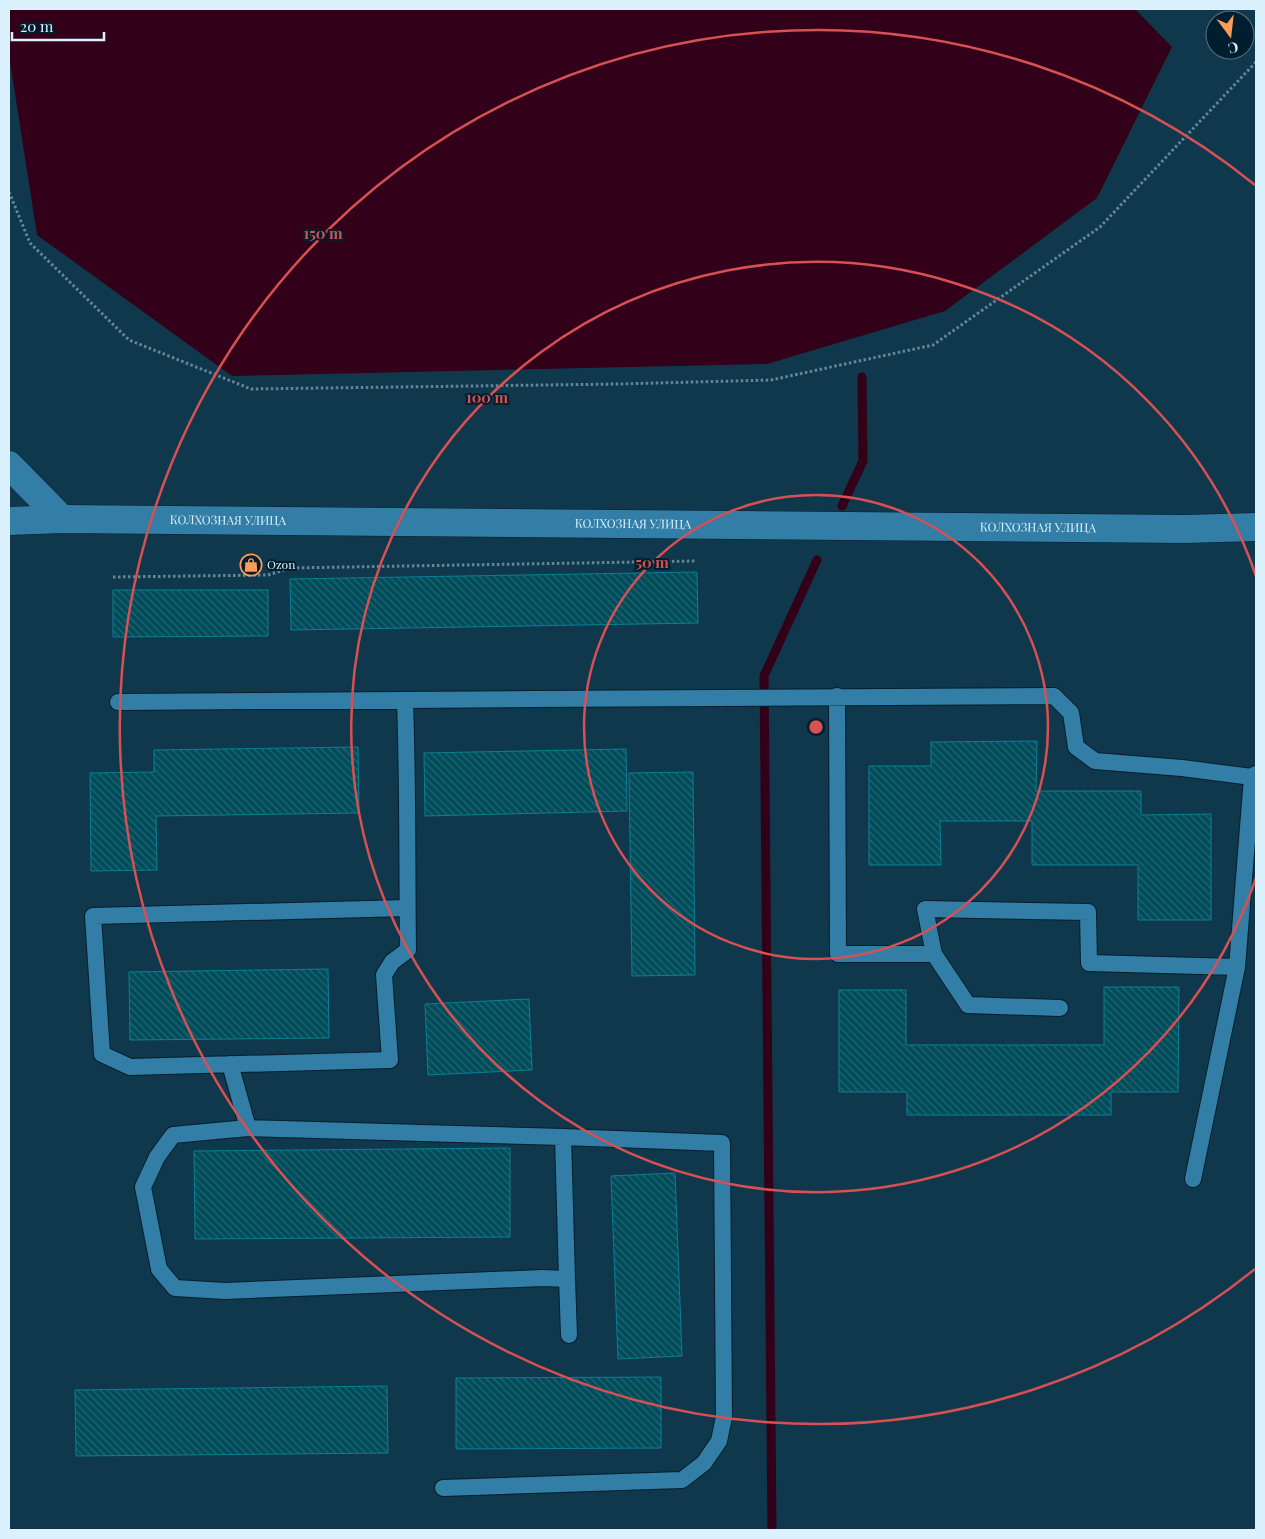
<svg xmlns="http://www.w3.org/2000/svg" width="1265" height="1539" viewBox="0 0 1265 1539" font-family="'Playfair Display',serif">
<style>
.water{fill:#320019}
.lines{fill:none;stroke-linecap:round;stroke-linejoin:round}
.stream{stroke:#320019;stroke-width:9}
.building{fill:url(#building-back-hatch);stroke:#088095}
.lane-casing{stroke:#061e2b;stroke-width:18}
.secondary-casing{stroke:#061e2b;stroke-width:29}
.path{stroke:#658697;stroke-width:3;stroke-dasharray:2.5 2.5;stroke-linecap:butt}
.lane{stroke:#327ea6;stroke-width:16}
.secondary{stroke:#327ea6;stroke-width:28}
.ring{fill:none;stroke:#d75053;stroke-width:2.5}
.labels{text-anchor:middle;stroke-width:4;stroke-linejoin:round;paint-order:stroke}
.street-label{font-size:12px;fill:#dcf1fe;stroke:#001e2e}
.poi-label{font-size:12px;fill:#dcf1fe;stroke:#001e2e;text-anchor:start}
.centre{fill:#d75053;stroke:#001e2e;stroke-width:2.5}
.ring-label{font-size:15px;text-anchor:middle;font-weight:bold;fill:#d75053;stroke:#001e2e;stroke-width:4;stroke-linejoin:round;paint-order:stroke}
</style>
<defs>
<pattern id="building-back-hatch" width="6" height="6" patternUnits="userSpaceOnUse" patternTransform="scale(1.25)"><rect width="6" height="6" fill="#004c5a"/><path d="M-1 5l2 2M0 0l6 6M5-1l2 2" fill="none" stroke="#256673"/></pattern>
</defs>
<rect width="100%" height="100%" fill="#0f384d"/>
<path class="water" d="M 9,9 L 1135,9 L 1172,47 L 1097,198 L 945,311 L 767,364 L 232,376 L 37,235 L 9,55 Z"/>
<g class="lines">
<path class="stream" d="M 842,506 L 863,461 L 862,377
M 772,1530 L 764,676 L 817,560"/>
</g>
<path class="building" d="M 697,572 L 698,623 L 291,630 L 290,579 Z
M 113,590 L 268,590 L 268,636 L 113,637 Z
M 1037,741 L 1036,791 L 1141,791 L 1141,815 L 1211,814 L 1211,920 L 1138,920 L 1138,865 L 1032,865 L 1032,821 L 940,821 L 941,865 L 869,865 L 869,766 L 931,766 L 931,742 Z
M 358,747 L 359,813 L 156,816 L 157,870 L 91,871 L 90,773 L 154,772 L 154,750 Z
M 626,749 L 627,811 L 425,816 L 424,753 Z
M 693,772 L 695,975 L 632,976 L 629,773 Z
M 328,969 L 329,1038 L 130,1040 L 129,972 Z
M 1104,987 L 1179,987 L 1178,1092 L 1111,1092 L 1111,1115 L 907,1115 L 907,1092 L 839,1092 L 839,990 L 906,990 L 906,1045 L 1104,1045 Z
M 529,999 L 532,1070 L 428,1075 L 425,1004 Z
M 510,1148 L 510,1237 L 195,1239 L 194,1151 Z
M 675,1173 L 682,1356 L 618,1359 L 611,1176 Z
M 661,1377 L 661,1448 L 456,1449 L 456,1378 Z
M 387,1386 L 388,1453 L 76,1456 L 75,1390 Z"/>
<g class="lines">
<g class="lane-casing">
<path id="lane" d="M 837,696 L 838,954 L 934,954 L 968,1005 L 1060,1008
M 405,701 C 408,784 407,867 408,950 L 392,962 L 384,975 L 390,1060 L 130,1067 L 102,1054 L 93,916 L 407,908
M 118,702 C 430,701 742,696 1054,696 L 1071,713 L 1076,747 L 1095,761 L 1182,768 L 1252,777 L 1256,774
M 934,954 L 925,909 L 1088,912 L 1089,963 L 1237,967
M 230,1064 L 248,1128 L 173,1135 L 157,1157 L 143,1187 L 159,1269 L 175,1288 L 225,1291 L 542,1278 L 567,1279 L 563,1137 L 248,1128
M 1193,1179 L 1237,967 L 1252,777
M 567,1279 L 569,1335
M 443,1488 L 682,1480 L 704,1463 L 719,1441 L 724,1417 L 722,1143 L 563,1137"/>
</g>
<g class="secondary-casing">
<g id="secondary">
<path d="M 9,465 L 62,519"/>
<path id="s1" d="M 9,521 L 62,519 L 1185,529 L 1256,527"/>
</g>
</g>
<path class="path" d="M 9,192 L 30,243 L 129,340 L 251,389 L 619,384 L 771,380 L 933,345 L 1100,227 L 1256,62
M 113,577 L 268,575 L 290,568 L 696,561"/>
<use href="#lane" class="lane"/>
<use href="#secondary" class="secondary"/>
</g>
<g class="ring">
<circle cx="816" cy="727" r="232"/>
<path d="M1256 878A465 465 0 1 1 1256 576"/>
<path d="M1255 1269A697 697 0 1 1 1255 185"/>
</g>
<defs>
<g id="shop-ring" transform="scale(1.125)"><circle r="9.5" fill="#001e2e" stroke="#fd9c56" stroke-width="1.5"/><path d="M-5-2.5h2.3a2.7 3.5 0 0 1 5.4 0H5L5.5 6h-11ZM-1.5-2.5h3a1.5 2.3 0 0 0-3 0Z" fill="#fd9c56"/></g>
</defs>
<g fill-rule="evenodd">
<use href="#shop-ring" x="251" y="565"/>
</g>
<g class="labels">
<g class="street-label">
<text dy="4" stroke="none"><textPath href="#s1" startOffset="219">КОЛХОЗНАЯ УЛИЦА</textPath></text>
<text dy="4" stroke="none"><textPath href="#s1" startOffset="624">КОЛХОЗНАЯ УЛИЦА</textPath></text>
<text dy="4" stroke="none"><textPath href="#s1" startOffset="1029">КОЛХОЗНАЯ УЛИЦА</textPath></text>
</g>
<g class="poi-label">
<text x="267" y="569">Ozon</text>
</g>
</g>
<circle cx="816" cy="727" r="8" class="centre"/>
<g class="ring-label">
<text x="323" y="239">150 m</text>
<text x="487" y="403">100 m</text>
<text x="652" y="568">50 m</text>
</g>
<rect width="1265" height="1539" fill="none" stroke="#dcf1fe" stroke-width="20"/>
<g transform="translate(1230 35) rotate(165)"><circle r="24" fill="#001e2e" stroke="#587281"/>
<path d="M0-4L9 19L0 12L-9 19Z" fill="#fd9c56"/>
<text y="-8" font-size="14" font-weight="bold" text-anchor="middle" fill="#dcf1fe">С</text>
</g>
<path d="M12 32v8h92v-8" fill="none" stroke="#dcf1fe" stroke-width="2.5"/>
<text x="20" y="32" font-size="15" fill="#dcf1fe" stroke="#001e2e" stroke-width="4" paint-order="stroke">20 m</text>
</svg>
